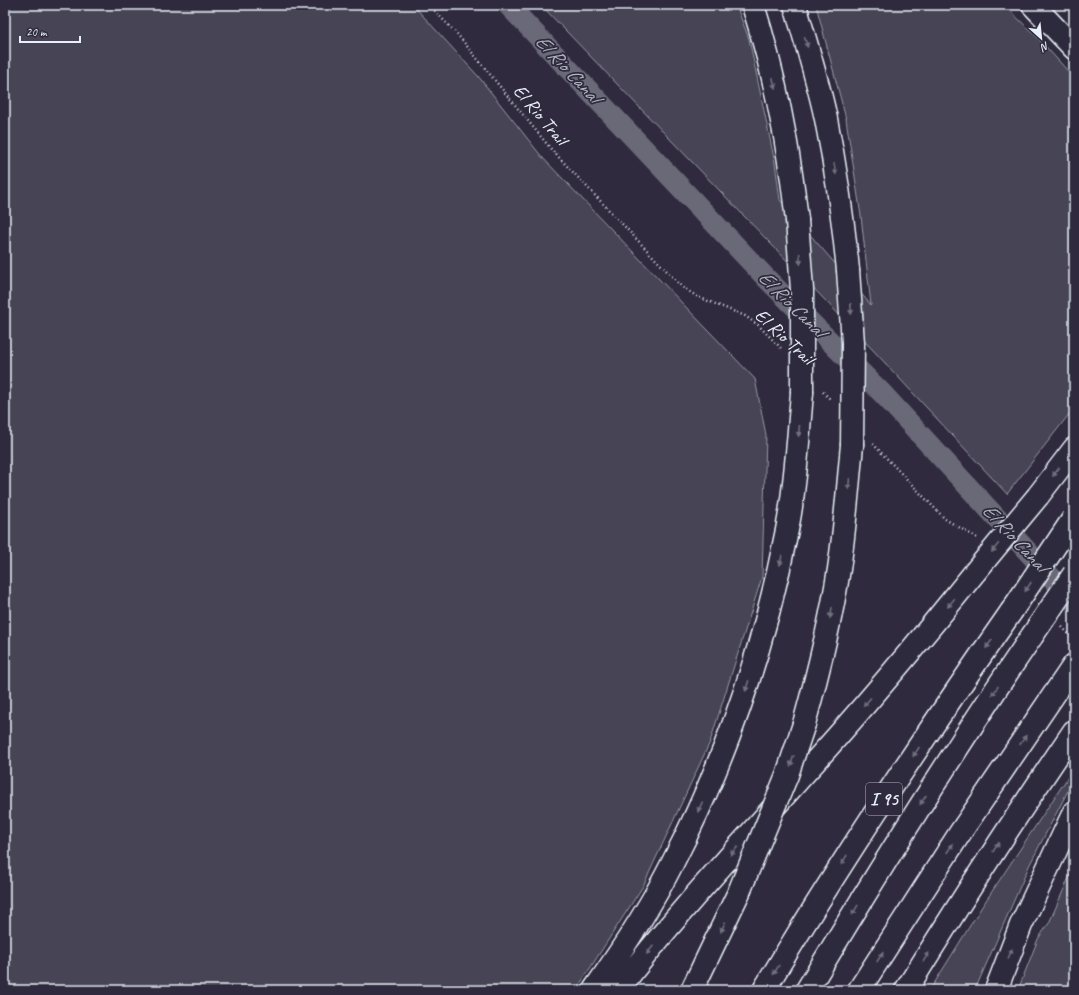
<svg xmlns="http://www.w3.org/2000/svg" width="1079" height="995" viewBox="0 0 1079 995" font-family="Caveat,sans-serif">
<style>
.green{fill:#464455;stroke:#979aa6}
.lines{fill:none;stroke-linecap:round;stroke-linejoin:round}
.canal{stroke:#696978;stroke-width:21}
.highway-casing{stroke:#e8f1f8;stroke-width:25}
.path{stroke:#e8f1f8;stroke-width:2.5;stroke-dasharray:1 3;stroke-linecap:butt}
.highway{stroke:#2f2a3d;stroke-width:22}
.highway-bridge-casing{stroke:#e8f1f8;stroke-width:25;stroke-linecap:butt}
.highway-bridge{stroke:#2f2a3d;stroke-width:22}
.oneway{fill:#70707e}
.labels{text-anchor:middle;stroke-width:3.5;stroke-linejoin:round;paint-order:stroke}
.shield{fill:#2f2a3d;stroke:#b0b5c0;stroke-width:1}
.shield-label{font-size:18px;font-weight:bold;fill:#e8f1f8}
.street-label{font-size:19px;fill:#e8f1f8;stroke:#2f2a3d}
.water-label{font-size:20px;font-style:italic;fill:#afb4be;stroke:#2f2a3d}
</style>
<rect width="100%" height="100%" fill="#2f2a3d"/>
<filter id="ink" filterUnits="userSpaceOnUse"><feTurbulence type="fractalNoise" baseFrequency=".025" numOctaves="2"/><feDisplacementMap in="SourceGraphic" scale="8" xChannelSelector="R" yChannelSelector="G"/><feConvolveMatrix kernelMatrix="1 2 1 2 8 2 1 2 1" color-interpolation-filters="sRGB"/></filter>
<g filter="url(#ink)">
<path class="green" d="M 5,5 L 413,5 L 478,76 L 542,157 L 755,379 L 766,435 L 762,577 L 710,742 L 643,886 L 576,990 L 5,990 Z
M 541,5 L 736,5 L 749,39 L 775,163 L 780,200 L 871,305 L 861,216 L 846,119 L 816,5 L 1004,5 L 1039,39 L 1074,78 L 1074,408 L 1007,494 L 872,349 Z
M 1070,774 L 1074,777 L 1074,779 L 1029,866 L 975,990 L 930,990 L 981,908 Z
M 1074,866 L 1074,990 L 1018,990 L 1038,939 L 1049,923 Z"/>
<g class="lines">
<path class="canal" d="M 508,5 L 769,281 L 883,394 L 1074,602"/>
<g class="highway-casing">
<path id="highway" d="M 753,5 C 775,75 789,148 797,220
M 795,5 C 806,43 818,81 826,119 C 836,169 843,219 848,270
M 1033,5 L 1074,48
M 1038,496 L 1074,449
M 804,724 C 818,673 831,621 839,569 C 845,528 848,487 852,445
M 594,990 C 622,950 650,908 672,864 C 727,758 764,648 787,530 C 796,485 798,438 802,393
M 618,990 C 675,915 739,847 801,777 C 861,711 919,642 975,572
M 692,990 L 739,892
M 764,990 C 841,861 925,735 1011,612
M 807,990 C 879,870 953,751 1032,636
M 859,990 L 960,833 L 1074,665
M 906,990 C 960,902 1016,816 1074,731
M 996,990 L 1021,925 L 1074,812"/>
</g>
<path class="path" d="M 429,5 L 457,34 L 551,149 L 682,287 L 698,297 L 745,316 L 758,325 L 781,348
M 823,392 L 831,400
M 873,444 L 945,519 L 977,538
M 1062,627 L 1074,639"/>
<use href="#highway" class="highway"/>
<g class="highway-bridge-casing">
<path id="highway-bridge" d="M 797,220 L 802,290 L 802,393
M 848,270 L 853,343 L 852,445
M 975,572 L 1038,496
M 1011,612 L 1073,519
M 1032,636 L 1074,574
M 739,892 L 787,775 L 804,724"/>
</g>
<use href="#highway-bridge" class="highway-bridge"/>
</g>
<defs><path id="oneway-solid" d="M-6-.8H1V-3.2L6.5 0L1 3.2V.8H-6Z"/></defs>
<g class="oneway">
<use href="#oneway-solid" transform="translate(806 42) rotate(73)"/>
<use href="#oneway-solid" transform="translate(774 83) rotate(78)"/>
<use href="#oneway-solid" transform="translate(835 169) rotate(80)"/>
<use href="#oneway-solid" transform="translate(800 259) rotate(86)"/>
<use href="#oneway-solid" transform="translate(851 309) rotate(87)"/>
<use href="#oneway-solid" transform="translate(799 431) rotate(95)"/>
<use href="#oneway-solid" transform="translate(1056 472) rotate(127)"/>
<use href="#oneway-solid" transform="translate(849 484) rotate(95)"/>
<use href="#oneway-solid" transform="translate(995 548) rotate(129)"/>
<use href="#oneway-solid" transform="translate(781 560) rotate(102)"/>
<use href="#oneway-solid" transform="translate(1028 587) rotate(123)"/>
<use href="#oneway-solid" transform="translate(951 603) rotate(129)"/>
<use href="#oneway-solid" transform="translate(831 613) rotate(101)"/>
<use href="#oneway-solid" transform="translate(989 644) rotate(125)"/>
<use href="#oneway-solid" transform="translate(747 686) rotate(107)"/>
<use href="#oneway-solid" transform="translate(995 691) rotate(124)"/>
<use href="#oneway-solid" transform="translate(867 702) rotate(131)"/>
<use href="#oneway-solid" transform="translate(1023 740) rotate(-56)"/>
<use href="#oneway-solid" transform="translate(916 752) rotate(124)"/>
<use href="#oneway-solid" transform="translate(792 761) rotate(109)"/>
<use href="#oneway-solid" transform="translate(923 800) rotate(123)"/>
<use href="#oneway-solid" transform="translate(700 807) rotate(115)"/>
<use href="#oneway-solid" transform="translate(996 847) rotate(-57)"/>
<use href="#oneway-solid" transform="translate(950 848) rotate(-57)"/>
<use href="#oneway-solid" transform="translate(734 851) rotate(132)"/>
<use href="#oneway-solid" transform="translate(844 860) rotate(122)"/>
<use href="#oneway-solid" transform="translate(855 910) rotate(121)"/>
<use href="#oneway-solid" transform="translate(723 927) rotate(115)"/>
<use href="#oneway-solid" transform="translate(650 950) rotate(129)"/>
<use href="#oneway-solid" transform="translate(1010 954) rotate(-68)"/>
<use href="#oneway-solid" transform="translate(880 957) rotate(-57)"/>
<use href="#oneway-solid" transform="translate(926 957) rotate(-59)"/>
<use href="#oneway-solid" transform="translate(776 970) rotate(121)"/>
</g>
</g>
<g class="labels">
<rect class="shield" x="866" y="783" width="36" height="32" rx="3"/>
<g class="shield-label">
<text x="884" y="805">I 95</text>
</g>
<g class="street-label">
<text transform="translate(541 114) rotate(50)" y="7">El Rio Trail</text>
<text transform="translate(785 336) rotate(43)" y="7">El Rio Trail</text>
</g>
<g class="water-label">
<text transform="translate(568 68) rotate(47)" y="7">El Rio Canal</text>
<text transform="translate(792 303) rotate(45)" y="7">El Rio Canal</text>
<text transform="translate(1015 537) rotate(47)" y="7">El Rio Canal</text>
</g>
</g>
<rect width="1079" height="995" fill="none" stroke="#2f2a3d" stroke-width="20"/>
<rect x="10" y="10" width="1059" height="975" fill="none" stroke="#e8f1f8" stroke-width="1.5" filter="url(#ink)"/>
<g transform="translate(1041 38) rotate(153)" stroke="#2f2a3d" stroke-width="3" paint-order="stroke">
<path d="M0-3L7 15L0 10L-7 15Z" fill="#e8f1f8"/>
<text y="-6" font-size="11" font-weight="bold" text-anchor="middle" fill="#e8f1f8">N</text>
</g>
<path d="M20 36v6h60v-6" fill="none" stroke="#e8f1f8" stroke-width="2"/>
<text x="26" y="36" font-size="12" fill="#e8f1f8" stroke="#2f2a3d" stroke-width="3" paint-order="stroke">20 m</text>
</svg>
